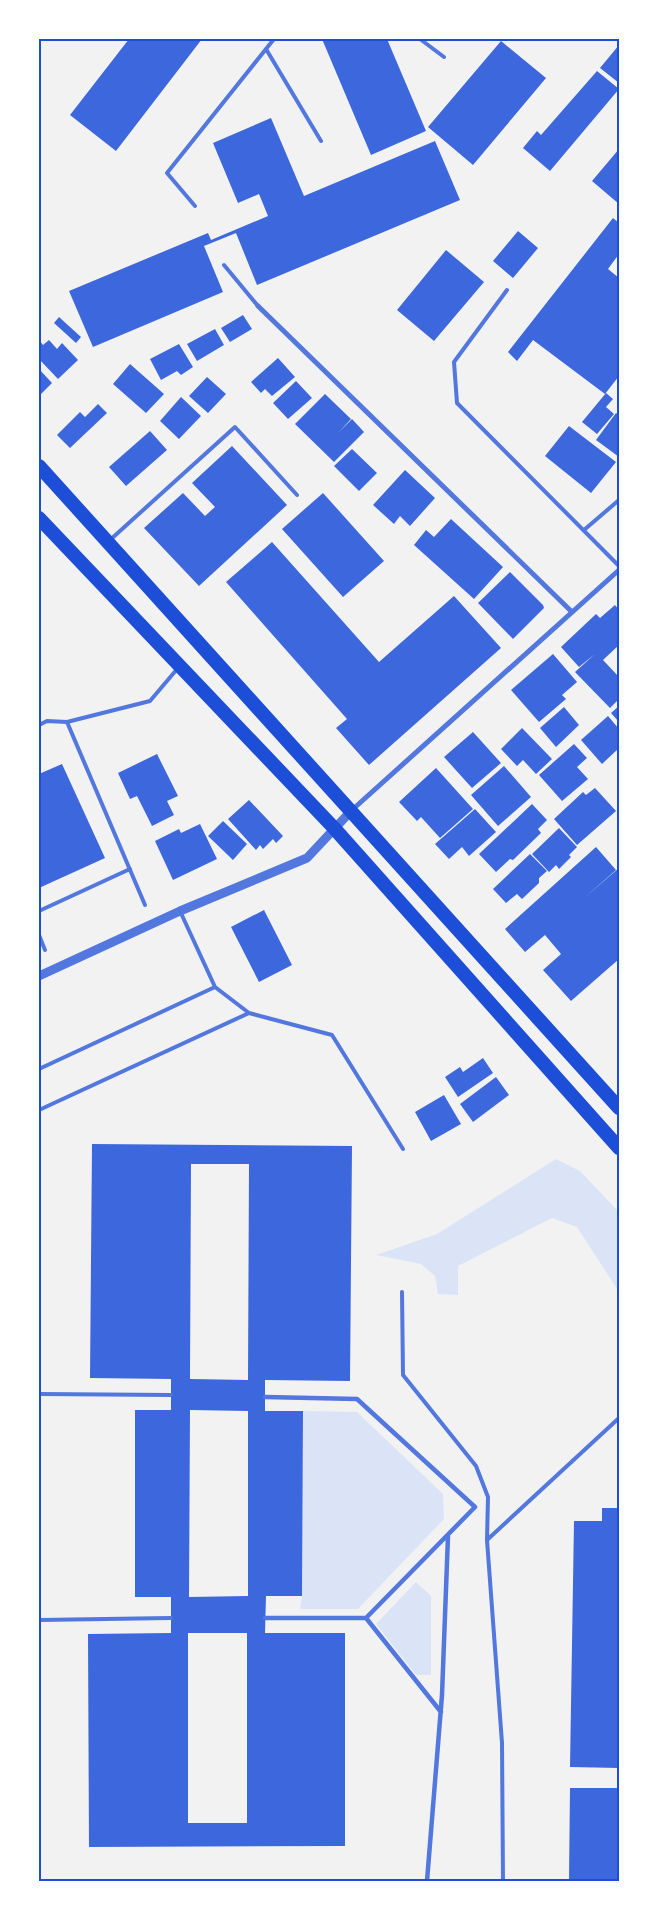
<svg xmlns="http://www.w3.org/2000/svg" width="658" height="1920" viewBox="0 0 658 1920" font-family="'Crimson Pro',serif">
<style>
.green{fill:#dbe4f7}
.building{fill:#3d67dc;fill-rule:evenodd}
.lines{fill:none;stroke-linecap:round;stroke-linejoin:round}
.service{stroke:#5277de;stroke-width:4}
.pedestrian{stroke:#5277de;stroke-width:4.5}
.minor{stroke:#5277de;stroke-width:5}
.tertiary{stroke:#5277de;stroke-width:9}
.trunk{stroke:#1d4ed8;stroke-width:14}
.neatline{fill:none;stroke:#1d4ed8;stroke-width:2}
</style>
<rect width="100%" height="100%" fill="#f2f2f2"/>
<path class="green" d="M 556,1159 L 580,1171 L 619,1212 L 619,1292 L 577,1227 L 552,1218 L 458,1266 L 458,1295 L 438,1294 L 435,1276 L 421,1264 L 376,1255 L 437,1234 Z
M 303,1411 L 357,1412 L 443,1494 L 444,1519 L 358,1609 L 300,1609 L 302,1596 Z
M 416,1582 L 431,1596 L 431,1675 L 416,1675 L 376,1624 Z"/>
<path class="building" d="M 129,39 L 202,39 L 116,151 L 70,115 Z
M 322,39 L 387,39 L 426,131 L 371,155 Z
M 501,41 L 546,78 L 473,165 L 428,127 Z
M 619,45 L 619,83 L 600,68 Z
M 597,71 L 619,89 L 550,171 L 523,148 L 537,131 L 541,135 Z
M 271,118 L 304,196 L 435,141 L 460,200 L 257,285 L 236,233 L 204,246 L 223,292 L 93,347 L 69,291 L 208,233 L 211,240 L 268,216 L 259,194 L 238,203 L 213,143 Z
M 619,149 L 619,204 L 592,181 Z
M 613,218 L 619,223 L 619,254 L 608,269 L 619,278 L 619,376 L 605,394 L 533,340 L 517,361 L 508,352 Z
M 518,231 L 538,248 L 513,278 L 493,261 Z
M 446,250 L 484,282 L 434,341 L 397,310 Z
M 243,315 L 252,329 L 230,342 L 221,328 Z
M 59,317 L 81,337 L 76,343 L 54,323 Z
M 215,329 L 224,345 L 197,361 L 187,344 Z
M 39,340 L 43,345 L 49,340 L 57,349 L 62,343 L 78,360 L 58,379 L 39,359 Z
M 179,344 L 193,367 L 181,375 L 177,371 L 161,380 L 150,359 Z
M 278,358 L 295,377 L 272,396 L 265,389 L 261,393 L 251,382 Z
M 130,364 L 164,394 L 146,413 L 113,384 Z
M 39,369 L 52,383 L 39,396 Z
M 207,377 L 226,394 L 208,413 L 189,396 Z
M 296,381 L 312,398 L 288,419 L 273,403 Z
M 606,393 L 613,399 L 606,407 L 614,414 L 597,434 L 582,422 Z
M 325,394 L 351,419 L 339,432 L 352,419 L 364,432 L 334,462 L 295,424 Z
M 181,397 L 201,416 L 179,439 L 160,421 Z
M 98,404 L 107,413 L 70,448 L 57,435 L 80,412 L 85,417 Z
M 616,413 L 619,415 L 619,457 L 596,440 Z
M 569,426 L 616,462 L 591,493 L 545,456 Z
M 150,431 L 167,450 L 126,486 L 109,467 Z
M 232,446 L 287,505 L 199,586 L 144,528 L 183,493 L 205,516 L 215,507 L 192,483 Z
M 352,449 L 377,473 L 359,491 L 334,466 Z
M 405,470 L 435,498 L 410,526 L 400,516 L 394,524 L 373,505 Z
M 323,493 L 384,561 L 343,597 L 282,529 Z
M 451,519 L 503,567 L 474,599 L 414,545 L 426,530 L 434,537 Z
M 272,542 L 379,662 L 454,596 L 501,648 L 369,765 L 336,728 L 347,719 L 226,582 Z
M 510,572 L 543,605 L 544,608 L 513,639 L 478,603 Z
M 615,605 L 619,610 L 619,645 L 603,660 L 619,677 L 619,699 L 610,708 L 575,672 L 595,654 L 579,667 L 561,647 L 596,614 L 600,618 Z
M 553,654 L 577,682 L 562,695 L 566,699 L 539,722 L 511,690 Z
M 619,706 L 619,722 L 611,713 Z
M 564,707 L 579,725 L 556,747 L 540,728 Z
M 608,716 L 619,729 L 619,748 L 602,764 L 581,740 Z
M 522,728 L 552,759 L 536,774 L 523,760 L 517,766 L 501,749 Z
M 473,732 L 501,763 L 472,788 L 444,757 Z
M 574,744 L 587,758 L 577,767 L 588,779 L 562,801 L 539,775 Z
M 157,754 L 178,796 L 167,801 L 174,815 L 152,826 L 137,796 L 130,799 L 118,773 Z
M 62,764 L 105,858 L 39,888 L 39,774 Z
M 504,766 L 531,797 L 498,826 L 471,795 Z
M 436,768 L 473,809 L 440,838 L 421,817 L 417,821 L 399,802 Z
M 595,788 L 616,811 L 577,845 L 554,819 L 583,792 L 586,795 Z
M 249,800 L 283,836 L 276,843 L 273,839 L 263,849 L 260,845 L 256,850 L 228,819 Z
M 532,804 L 547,820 L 538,829 L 541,833 L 513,860 L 510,859 L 496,872 L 479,854 Z
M 475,809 L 496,832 L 469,856 L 462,847 L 449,859 L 435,844 Z
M 223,821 L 247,844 L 233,860 L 208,836 Z
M 200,824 L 217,859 L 173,880 L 155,841 L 179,829 L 181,833 Z
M 559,828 L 577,847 L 569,855 L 571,857 L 559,869 L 556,865 L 549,872 L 532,854 Z
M 596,847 L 616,870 L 583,899 L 619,868 L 619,959 L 571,1001 L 543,970 L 561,954 L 545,935 L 525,952 L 505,929 Z
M 530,854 L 547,871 L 539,878 L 539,883 L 522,899 L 517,894 L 506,903 L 493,889 Z
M 264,910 L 292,965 L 259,982 L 231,927 Z
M 483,1058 L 493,1073 L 458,1097 L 445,1077 L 460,1067 L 463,1072 Z
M 496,1077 L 509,1095 L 473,1122 L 460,1104 Z
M 444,1095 L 461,1124 L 431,1141 L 415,1112 Z
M 92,1144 L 352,1146 L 350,1381 L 265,1380 L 265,1411 L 303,1411 L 302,1596 L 266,1596 L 265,1633 L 345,1633 L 345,1846 L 89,1847 L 88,1634 L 171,1633 L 171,1597 L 135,1597 L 135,1410 L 171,1410 L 171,1379 L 90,1378 ZM 191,1164 L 249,1164 L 248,1380 L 190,1379 ZM 190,1410 L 248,1411 L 248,1596 L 189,1597 ZM 188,1633 L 247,1633 L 247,1823 L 188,1823 Z
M 602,1508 L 619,1508 L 619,1768 L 570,1767 L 574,1521 L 602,1521 Z
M 570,1788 L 619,1788 L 619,1881 L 569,1881 Z"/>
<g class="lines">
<path class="service" d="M 420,39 L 444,57
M 266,49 L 321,141
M 195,206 L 167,173 L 274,39
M 224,265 L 258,306
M 507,290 L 454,362 L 457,403 L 619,566
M 584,530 L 619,500
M 110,540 L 235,427 L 297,495
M 67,722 L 145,905
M 39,725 L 47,721 L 67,722 L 150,701 L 178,668
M 39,911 L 130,869
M 180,911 L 215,987 L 249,1013 L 332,1035 L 403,1149
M 39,935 L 45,950
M 39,1069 L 215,987
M 39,1110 L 249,1013
M 402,1292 L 403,1375 L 476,1466 L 488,1497 L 487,1540 L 502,1743 L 503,1881
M 39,1394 L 171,1395
M 487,1540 L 619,1418
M 39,1620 L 171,1618"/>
<path class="pedestrian" d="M 265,1397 L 357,1399 L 475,1507 L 366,1618 L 265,1618
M 366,1618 L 441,1712
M 427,1881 L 442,1695 L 448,1536"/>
<path class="minor" d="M 258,306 L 572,612
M 352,810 L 619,570"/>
<path class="tertiary" d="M 39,976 L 180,911 L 307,858 L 352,810"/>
<path class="trunk" d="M 39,466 L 619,1108
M 39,518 L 334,828 L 619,1148"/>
</g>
<rect width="658" height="1920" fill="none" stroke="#ffffff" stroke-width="80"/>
<rect x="40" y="40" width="578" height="1840" class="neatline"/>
</svg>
